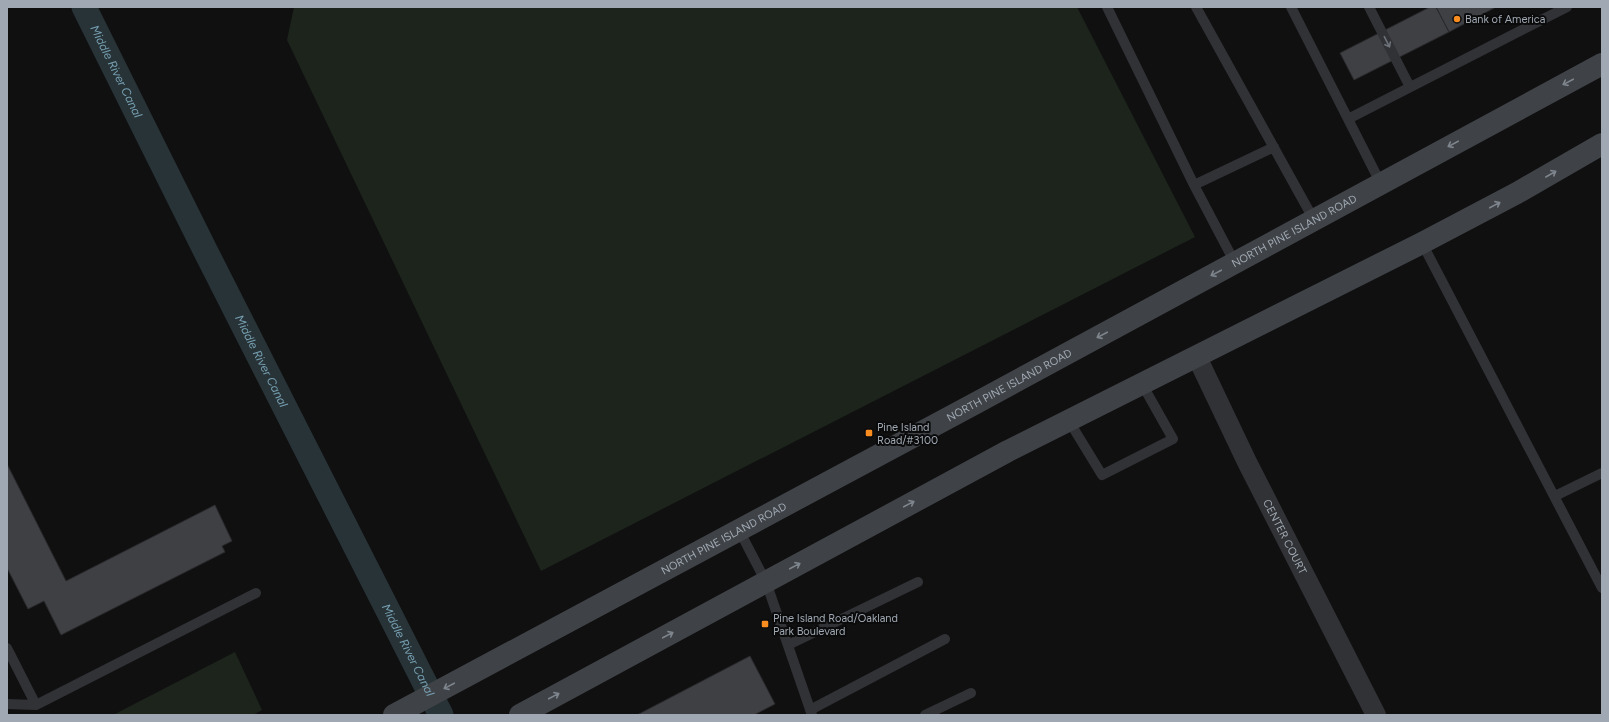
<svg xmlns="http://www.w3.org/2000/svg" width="1609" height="722" viewBox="0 0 1609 722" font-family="Figtree,sans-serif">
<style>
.green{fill:#1c241c}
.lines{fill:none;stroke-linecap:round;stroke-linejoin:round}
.canal{stroke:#283337;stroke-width:25}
.building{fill:#3e4044;stroke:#2a2a2d}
.lane{stroke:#313236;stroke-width:10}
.street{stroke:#313236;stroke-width:20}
.secondary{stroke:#3f4246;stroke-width:22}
.oneway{stroke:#6e737b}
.oneway2{stroke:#7e858d}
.poi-dot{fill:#f98d20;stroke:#0b0b0c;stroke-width:1.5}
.labels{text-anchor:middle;stroke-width:4;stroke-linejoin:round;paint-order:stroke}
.poi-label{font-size:11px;fill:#a0a9b3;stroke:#0b0b0c;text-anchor:start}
.street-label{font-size:11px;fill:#a0a9b3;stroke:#0b0b0c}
.water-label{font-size:12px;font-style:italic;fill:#759eb0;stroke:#0b0b0c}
</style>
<rect width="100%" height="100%" fill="#101011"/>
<path class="green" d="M 294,7 L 1077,7 L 1195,237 L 541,571 L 287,40 Z
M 235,652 L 262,710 L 253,715 L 113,715 Z"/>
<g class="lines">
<path class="canal" id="s1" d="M 84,7 L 207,254 L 441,715"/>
</g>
<path class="building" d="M 1430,7 L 1436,7 L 1449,32 L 1354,80 L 1340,53 Z
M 1436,7 L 1496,7 L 1449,32 Z
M 7,464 L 66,581 L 215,505 L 232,541 L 222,546 L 225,552 L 61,635 L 44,601 L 28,609 L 7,568 Z
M 750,656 L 775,704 L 754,715 L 637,715 Z"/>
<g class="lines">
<path class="lane" d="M 1107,7 L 1194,185 L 1274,147
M 1196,7 L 1314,220
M 1291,7 L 1348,119 L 1567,7
M 1369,7 L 1410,87
M 1348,119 L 1381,184
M 1194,185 L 1235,263
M 1422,243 L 1602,588
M 1069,421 L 1102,475 L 1173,439 L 1142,384
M 1555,496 L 1602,473
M 739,530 L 766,582 L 812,715
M 788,645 L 918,582
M 7,648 L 36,705 L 256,593
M 7,704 L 36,705
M 810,710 L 945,639
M 925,715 L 971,693"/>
<path class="street" id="s2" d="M 1197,357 L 1247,462 L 1376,715"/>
<g class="secondary">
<path id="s3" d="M 394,715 L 976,403 L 1602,64"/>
<path d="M 520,715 L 1008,451 L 1422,243 L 1517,193 L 1602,144"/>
</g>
</g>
<defs><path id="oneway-shaft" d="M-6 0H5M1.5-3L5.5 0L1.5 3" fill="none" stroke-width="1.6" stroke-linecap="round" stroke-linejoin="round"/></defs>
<use class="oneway" href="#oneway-shaft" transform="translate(1387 42) rotate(63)"/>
<g class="oneway2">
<use href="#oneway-shaft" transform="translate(1568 82) rotate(152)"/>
<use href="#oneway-shaft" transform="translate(1453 144) rotate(152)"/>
<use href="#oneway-shaft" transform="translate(1551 174) rotate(-30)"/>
<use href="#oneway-shaft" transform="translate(1495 205) rotate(-28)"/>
<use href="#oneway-shaft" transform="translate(1216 273) rotate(152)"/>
<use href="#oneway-shaft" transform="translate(1102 335) rotate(152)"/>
<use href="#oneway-shaft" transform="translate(909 504) rotate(-28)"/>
<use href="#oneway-shaft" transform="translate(795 566) rotate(-28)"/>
<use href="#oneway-shaft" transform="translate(668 635) rotate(-28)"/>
<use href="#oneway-shaft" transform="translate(449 686) rotate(152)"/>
<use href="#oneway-shaft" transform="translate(554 696) rotate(-28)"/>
</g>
<g class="poi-dot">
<circle cx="1457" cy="19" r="4"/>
<rect x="865" y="429" width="8" height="8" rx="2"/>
<rect x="761" y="620" width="8" height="8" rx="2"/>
</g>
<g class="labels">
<g class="poi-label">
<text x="1465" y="23">Bank of America</text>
<text x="877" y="431">Pine Island<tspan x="877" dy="13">Road/#3100</tspan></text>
<text x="773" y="622">Pine Island Road/Oakland<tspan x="773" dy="13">Park Boulevard</tspan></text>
</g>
<g class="street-label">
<text dy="4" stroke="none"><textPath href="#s3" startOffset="1022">NORTH PINE ISLAND ROAD</textPath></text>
<text dy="4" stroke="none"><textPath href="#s3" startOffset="698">NORTH PINE ISLAND ROAD</textPath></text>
<text dy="4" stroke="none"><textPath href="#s2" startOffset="200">CENTER COURT</textPath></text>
<text dy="4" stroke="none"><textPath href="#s3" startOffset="374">NORTH PINE ISLAND ROAD</textPath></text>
</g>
<g class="water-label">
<text dy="4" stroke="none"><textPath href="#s1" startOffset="72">Middle River Canal</textPath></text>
<text dy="4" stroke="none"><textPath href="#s1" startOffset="396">Middle River Canal</textPath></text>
<text dy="4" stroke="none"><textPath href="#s1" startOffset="720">Middle River Canal</textPath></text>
</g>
</g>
<rect width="1609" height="722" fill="none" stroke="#a0a9b3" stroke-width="16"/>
</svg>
